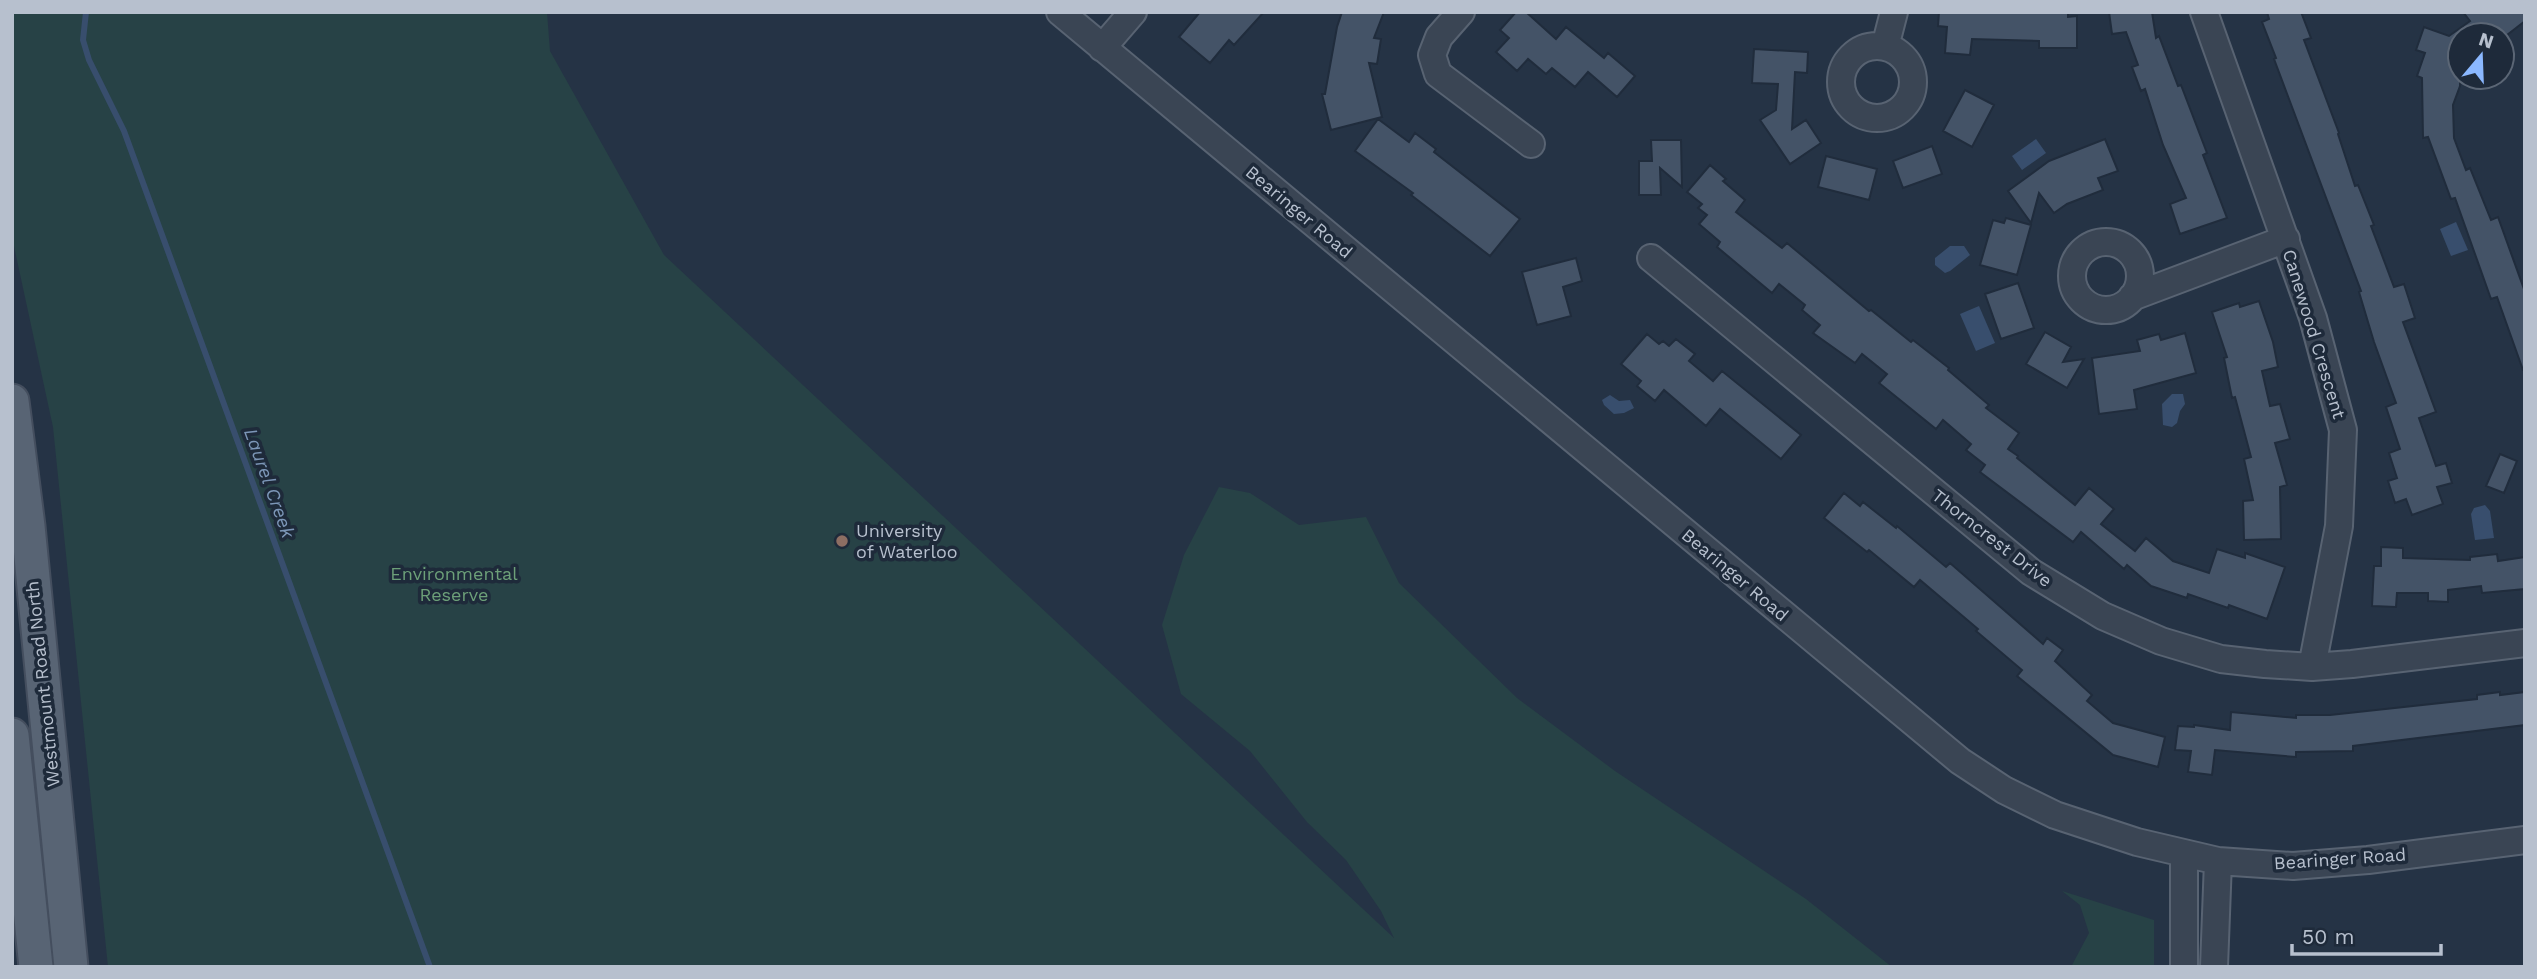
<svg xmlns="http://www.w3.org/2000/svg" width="2537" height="979" viewBox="0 0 2537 979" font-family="'Work Sans',sans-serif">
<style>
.green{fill:#274246}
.water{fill:#384e6d}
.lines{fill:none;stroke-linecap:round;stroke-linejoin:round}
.stream{stroke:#384e6d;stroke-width:6}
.building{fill:#445367;stroke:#202c3c;stroke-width:2}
.minor-casing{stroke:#586372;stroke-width:30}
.major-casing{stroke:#444e5e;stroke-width:37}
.minor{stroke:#3a4554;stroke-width:26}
.major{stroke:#586474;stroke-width:33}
.education-dot{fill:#8d6e63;stroke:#1e2a3a;stroke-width:2.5}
.labels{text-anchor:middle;stroke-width:7;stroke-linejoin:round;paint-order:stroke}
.street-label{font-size:18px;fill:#b7c0ce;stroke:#1e2a3a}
.poi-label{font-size:18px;fill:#b7c0ce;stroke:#1e2a3a;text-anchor:start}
.park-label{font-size:18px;fill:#6da079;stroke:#1e2a3a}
.water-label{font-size:19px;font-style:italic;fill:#7c96b7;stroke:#1e2a3a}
</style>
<rect width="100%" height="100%" fill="#253345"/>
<path class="green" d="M 12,12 L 547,12 L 550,51 L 664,255 L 1394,938 L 1381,911 L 1346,860 L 1307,822 L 1250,751 L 1181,694 L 1162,625 L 1184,555 L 1219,487 L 1250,493 L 1299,525 L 1366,517 L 1399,583 L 1517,698 L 1615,771 L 1806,899 L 1892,967 L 108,967 L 53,427 L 12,237 Z
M 2062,891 L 2154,920 L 2154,967 L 2071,967 L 2089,933 L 2080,905 Z"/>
<path class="water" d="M 2036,139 L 2046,153 L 2022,170 L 2012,156 Z
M 2456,222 L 2468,250 L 2451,256 L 2440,229 Z
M 1950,246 L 1964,246 L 1970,255 L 1950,271 L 1945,273 L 1935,265 L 1935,258 Z
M 1979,306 L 1995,343 L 1976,351 L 1960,314 Z
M 2172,394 L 2183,394 L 2185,404 L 2180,411 L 2177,423 L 2172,427 L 2163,425 L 2162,404 Z
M 1610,395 L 1619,401 L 1630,400 L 1634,408 L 1624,413 L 1614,414 L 1604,405 L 1602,400 Z
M 2485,505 L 2490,511 L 2494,538 L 2475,540 L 2471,514 L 2474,508 Z"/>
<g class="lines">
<path class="stream" d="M 86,12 L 83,40 L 89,60 L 124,131 L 430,967"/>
</g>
<path class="building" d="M 1200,12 L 1264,12 L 1234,45 L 1229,40 L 1210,63 L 1179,37 Z
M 1342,12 L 1384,12 L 1374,38 L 1381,39 L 1377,64 L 1369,63 L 1382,117 L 1331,130 L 1322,94 L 1325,94 L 1337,27 Z
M 1516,12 L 1526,12 L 1556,39 L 1566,27 L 1604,58 L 1608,53 L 1635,76 L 1617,97 L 1588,72 L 1575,87 L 1552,68 L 1546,74 L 1528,59 L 1517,71 L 1496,52 L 1509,38 L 1500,30 Z
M 1939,12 L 2068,12 L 2068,17 L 2077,16 L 2077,48 L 2039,48 L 2039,41 L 1972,39 L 1970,55 L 1945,53 L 1947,27 L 1938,26 Z
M 2109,12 L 2152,12 L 2156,38 L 2159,36 L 2178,86 L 2181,85 L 2207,153 L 2203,155 L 2227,218 L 2180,234 L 2170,204 L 2186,198 L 2163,145 L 2145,89 L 2141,91 L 2132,67 L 2138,65 L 2126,32 L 2112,34 Z
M 2267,12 L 2301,12 L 2311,38 L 2304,40 L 2339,133 L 2338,134 L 2355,186 L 2358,185 L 2374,225 L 2371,226 L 2394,287 L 2404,284 L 2415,318 L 2403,322 L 2436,412 L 2419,418 L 2436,466 L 2446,463 L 2452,483 L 2437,487 L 2443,504 L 2412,515 L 2406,499 L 2395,503 L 2388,481 L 2397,478 L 2389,453 L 2400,449 L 2386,407 L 2396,403 L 2374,342 L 2359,292 L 2361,291 L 2274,59 L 2276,58 L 2262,22 L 2269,19 Z
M 2463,12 L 2525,12 L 2525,21 L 2507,35 L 2460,35 L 2460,86 L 2453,105 L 2454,138 L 2466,170 L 2470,168 L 2491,220 L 2498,217 L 2525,292 L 2525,370 L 2523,370 L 2497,297 L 2491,299 L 2455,198 L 2451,199 L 2428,137 L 2423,138 L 2422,78 L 2417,76 L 2425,53 L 2416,50 L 2424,27 L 2449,36 L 2470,21 Z
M 1754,49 L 1808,52 L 1807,73 L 1795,72 L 1792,129 L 1806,120 L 1821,143 L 1790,164 L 1760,120 L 1776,110 L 1778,84 L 1752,83 Z
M 1965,90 L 1994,105 L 1972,147 L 1943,131 Z
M 1378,119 L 1409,142 L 1415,133 L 1436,149 L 1434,152 L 1520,219 L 1490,256 L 1411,195 L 1413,193 L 1355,151 Z
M 2105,139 L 2118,171 L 2098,178 L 2103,190 L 2067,204 L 2054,213 L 2039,193 L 2031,223 L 2008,191 L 2049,161 Z
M 1651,140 L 1681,140 L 1682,187 L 1660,168 L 1661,195 L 1639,195 L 1639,161 L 1652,161 Z
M 1932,146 L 1942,174 L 1903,188 L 1893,161 Z
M 1826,156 L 1877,169 L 1869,200 L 1818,187 Z
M 1710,165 L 1726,179 L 1723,181 L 1745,200 L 1736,212 L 1782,248 L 1787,243 L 1869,311 L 1871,310 L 1911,342 L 1913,340 L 1949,368 L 1948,370 L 1989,405 L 1986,408 L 2019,433 L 2008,449 L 2018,456 L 2017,458 L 2075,505 L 2089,488 L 2114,509 L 2101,524 L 2135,551 L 2146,538 L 2173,561 L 2209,573 L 2217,549 L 2245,558 L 2245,553 L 2285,567 L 2267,619 L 2229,605 L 2228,608 L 2188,594 L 2187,598 L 2151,586 L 2127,565 L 2124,569 L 2081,532 L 2073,542 L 1980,472 L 1985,465 L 1966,450 L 1971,444 L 1943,420 L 1936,429 L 1879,383 L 1887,374 L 1862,354 L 1855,363 L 1813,333 L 1820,325 L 1802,310 L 1805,305 L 1779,284 L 1772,293 L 1717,247 L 1720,242 L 1699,224 L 1707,215 L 1698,208 L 1702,204 L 1687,192 Z
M 2006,218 L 2031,225 L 2017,275 L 1980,265 L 1993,220 L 2004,223 Z
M 1576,258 L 1582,281 L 1563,287 L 1571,316 L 1537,325 L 1522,272 Z
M 2018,283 L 2034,328 L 2001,339 L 1985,294 Z
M 2259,301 L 2273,342 L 2278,367 L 2262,371 L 2270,406 L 2280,404 L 2290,439 L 2275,443 L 2287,485 L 2280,487 L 2281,539 L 2244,540 L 2243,501 L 2253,500 L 2244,459 L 2251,457 L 2235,397 L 2232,398 L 2224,358 L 2227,357 L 2212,312 L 2239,303 L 2240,307 Z
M 2045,332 L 2071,347 L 2063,362 L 2084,359 L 2067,388 L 2026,364 Z
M 2185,333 L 2196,373 L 2134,390 L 2137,409 L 2099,414 L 2092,358 L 2140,351 L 2137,340 L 2159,334 L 2161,340 Z
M 1647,334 L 1659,344 L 1663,341 L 1669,346 L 1676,339 L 1695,354 L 1689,361 L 1713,381 L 1722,371 L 1801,435 L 1781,459 L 1720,409 L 1706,426 L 1664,390 L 1655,401 L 1637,386 L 1641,381 L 1621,364 Z
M 2500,454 L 2517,461 L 2504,493 L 2486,486 Z
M 1844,493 L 1860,506 L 1863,502 L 1896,528 L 1897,526 L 1946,567 L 1950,563 L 2043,644 L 2047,638 L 2063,650 L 2055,661 L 2092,695 L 2087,701 L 2113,723 L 2165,737 L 2158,767 L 2113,755 L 2017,676 L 2022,670 L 1976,631 L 1978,629 L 1920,580 L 1914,587 L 1869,550 L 1867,552 L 1824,518 Z
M 2381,547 L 2403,548 L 2403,558 L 2470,560 L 2470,557 L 2497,554 L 2498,561 L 2525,557 L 2525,589 L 2482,593 L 2481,586 L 2448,590 L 2448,602 L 2428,601 L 2428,593 L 2397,593 L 2396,607 L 2372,606 L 2374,566 L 2381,566 Z
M 2500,692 L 2500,695 L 2525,692 L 2525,725 L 2353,746 L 2353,751 L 2296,752 L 2296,757 L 2215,750 L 2212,775 L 2188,772 L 2191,751 L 2175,750 L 2178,726 L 2194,727 L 2194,725 L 2230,730 L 2231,712 L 2296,718 L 2296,715 L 2330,715 L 2477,699 L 2477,695 Z"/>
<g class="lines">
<g class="minor-casing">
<path id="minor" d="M 1060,12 L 1960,761 L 2004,790 L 2055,815 L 2137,842 L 2218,861 L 2293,866 L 2368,860 L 2525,840
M 1461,12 L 1439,37 L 1432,55 L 1438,74 L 1531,144
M 2204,12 L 2313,318 L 2343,430 L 2339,526 L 2312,667
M1841 82a36 36 0 1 1 72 0a36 36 0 1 1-72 0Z
M 1885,47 L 1894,12
M 1102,48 L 1133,12
M2072 276a34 34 0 1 1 68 0a34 34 0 1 1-68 0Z
M 1651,258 L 2031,572 L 2103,616 L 2161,641 L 2221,659 L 2265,664 L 2312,667 L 2352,664 L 2525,643
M 2132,297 L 2286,239
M 2184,967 L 2184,854
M 2214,967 L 2218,861"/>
</g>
<g class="major-casing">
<path id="major" d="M 12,401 L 28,526 L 71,967
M 12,735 L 36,967"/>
</g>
<use href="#minor" class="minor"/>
<use href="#major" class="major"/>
</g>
<circle class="education-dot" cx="842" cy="541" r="7"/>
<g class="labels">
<g class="street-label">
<text transform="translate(1299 212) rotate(40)" y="6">Bearinger Road</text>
<text transform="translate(2314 334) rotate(73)" y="6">Canewood Crescent</text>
<text transform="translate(1992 538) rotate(38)" y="6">Thorncrest Drive</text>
<text transform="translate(1735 575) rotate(40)" y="6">Bearinger Road</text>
<text transform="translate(43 684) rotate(-96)" y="6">Westmount Road North</text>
<text transform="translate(2340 859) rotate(-4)" y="6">Bearinger Road</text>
</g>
<g class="poi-label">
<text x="856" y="537">University<tspan x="856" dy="21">of Waterloo</tspan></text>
</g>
<g class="park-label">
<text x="454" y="580">Environmental<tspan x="454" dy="21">Reserve</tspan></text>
</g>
<g class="water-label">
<text transform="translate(270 483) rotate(70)" y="7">Laurel Creek</text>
</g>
</g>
<rect width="2537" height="979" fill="none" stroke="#b7c0ce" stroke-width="28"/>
<g transform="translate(2481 56) rotate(19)"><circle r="33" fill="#1e2a3a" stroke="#5b6675" stroke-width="2"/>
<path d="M0-5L12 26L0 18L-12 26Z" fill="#8bb8ff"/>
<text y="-10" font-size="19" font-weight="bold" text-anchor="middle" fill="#b7c0ce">N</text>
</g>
<path d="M2292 944v10h149v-10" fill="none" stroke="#b7c0ce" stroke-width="3.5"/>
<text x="2302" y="944" font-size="21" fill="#b7c0ce" stroke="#1e2a3a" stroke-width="5" paint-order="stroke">50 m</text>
</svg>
